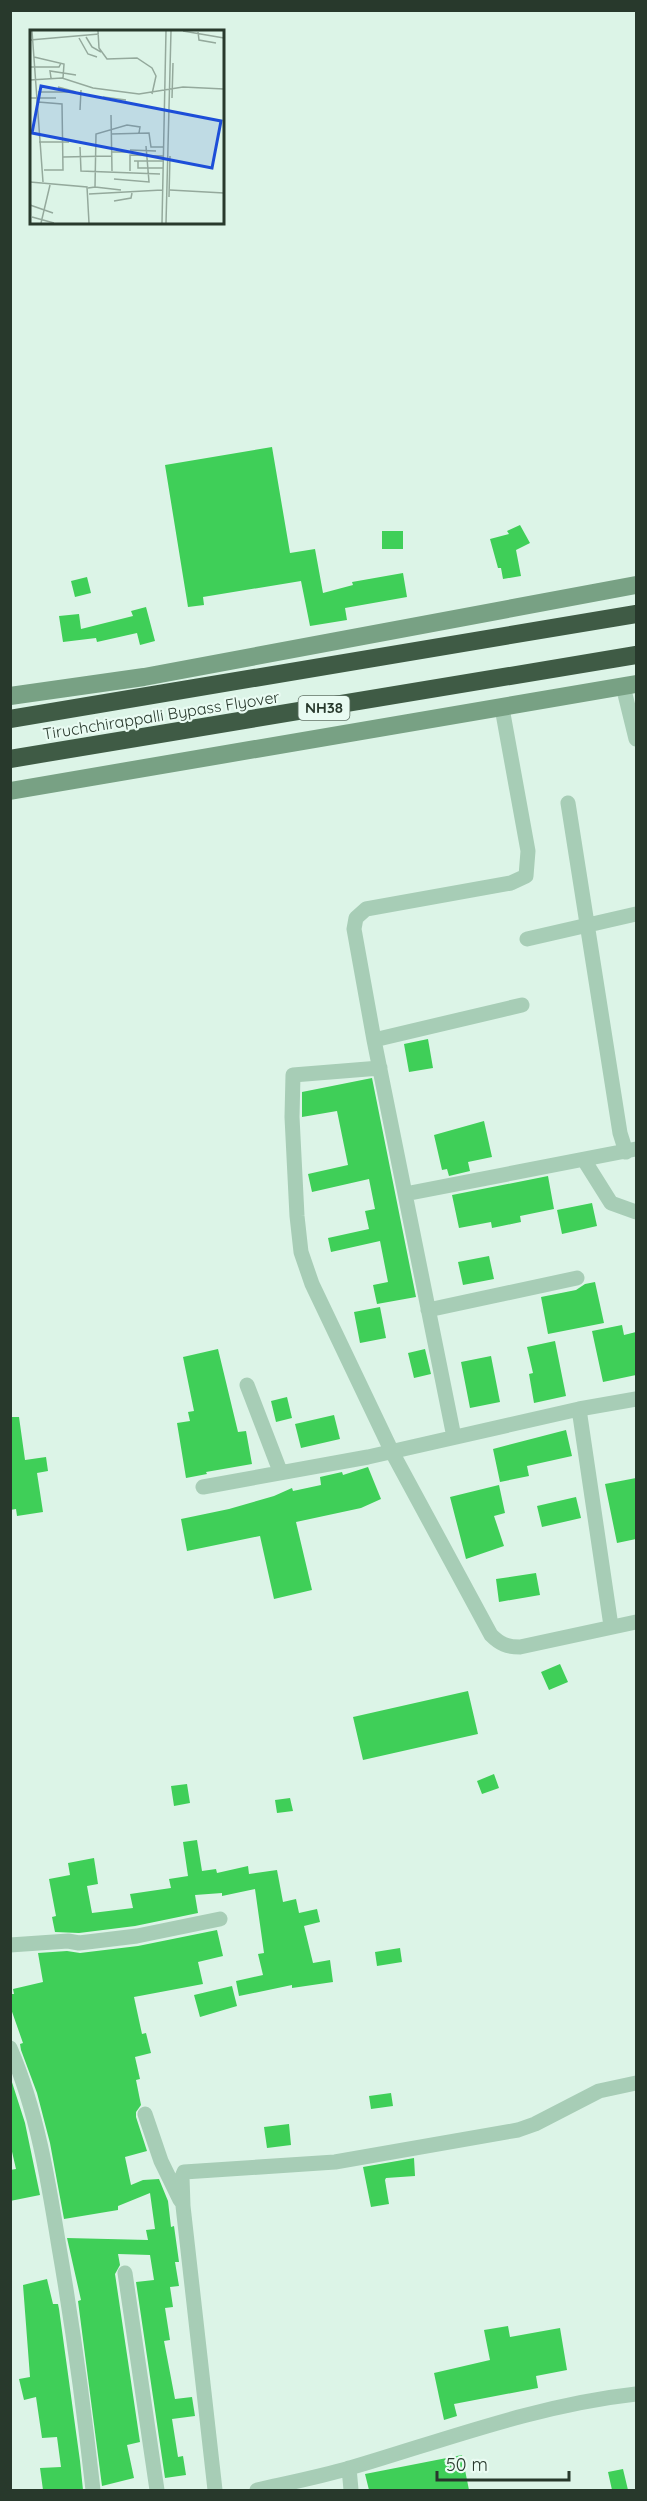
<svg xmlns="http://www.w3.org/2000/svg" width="647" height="2501" viewBox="0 0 647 2501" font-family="Quicksand,sans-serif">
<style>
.building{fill:#3fcf58}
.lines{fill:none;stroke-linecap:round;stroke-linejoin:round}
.street{stroke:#a7cdb6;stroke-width:15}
.secondary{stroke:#78a184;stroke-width:18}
.highway{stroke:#3f5b45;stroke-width:18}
.labels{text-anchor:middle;stroke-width:4.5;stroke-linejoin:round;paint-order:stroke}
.shield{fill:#e9fbf2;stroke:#627367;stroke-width:1.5}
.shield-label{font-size:15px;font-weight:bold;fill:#28392c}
.street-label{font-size:16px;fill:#28392c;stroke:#e9fbf2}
.inset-road{fill:none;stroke:#94a99c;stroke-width:1.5}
.view{fill:#1d4ed8;fill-opacity:0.15;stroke:#1d4ed8;stroke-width:3}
.inset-edge{fill:none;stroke:#28392c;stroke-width:3}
</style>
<rect width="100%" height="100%" fill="#dcf4e7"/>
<path class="building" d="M 272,447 L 290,553 L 315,549 L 323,593 L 353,585 L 352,582 L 403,573 L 407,597 L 345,608 L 347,620 L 310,626 L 301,581 L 203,597 L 204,605 L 188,607 L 165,465 Z
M 520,525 L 530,543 L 516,550 L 521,576 L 503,579 L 501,568 L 498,568 L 490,539 L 509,534 L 507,531 Z
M 382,531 L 403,531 L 403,549 L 382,549 Z
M 87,577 L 91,593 L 75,597 L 71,581 Z
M 146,607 L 155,641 L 140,645 L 137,633 L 97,642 L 96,638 L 63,642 L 59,616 L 79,614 L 81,629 L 133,616 L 131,611 Z
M 428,1039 L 433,1068 L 409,1072 L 404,1044 Z
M 372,1078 L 416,1297 L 377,1304 L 373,1285 L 388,1282 L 380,1241 L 331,1252 L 328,1238 L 369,1229 L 365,1211 L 375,1209 L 369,1179 L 312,1192 L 308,1174 L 348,1165 L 337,1111 L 302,1117 L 302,1092 Z
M 484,1121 L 492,1157 L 468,1162 L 470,1171 L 449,1176 L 447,1169 L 442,1170 L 434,1135 Z
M 548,1176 L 554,1209 L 520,1216 L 521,1222 L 492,1228 L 491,1222 L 459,1228 L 452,1195 Z
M 592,1203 L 597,1226 L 562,1234 L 557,1210 Z
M 489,1256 L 494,1279 L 463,1285 L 458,1262 Z
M 595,1282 L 604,1323 L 548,1334 L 541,1297 L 576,1290 L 585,1284 Z
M 380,1307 L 386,1338 L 360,1343 L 354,1312 Z
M 622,1325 L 624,1335 L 636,1332 L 636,1375 L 603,1382 L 592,1331 Z
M 555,1341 L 566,1396 L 534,1403 L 529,1374 L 533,1373 L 527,1347 Z
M 218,1349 L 238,1432 L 246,1431 L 252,1464 L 206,1472 L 207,1474 L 186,1478 L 177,1423 L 190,1421 L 188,1412 L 194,1411 L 183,1357 Z
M 425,1349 L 431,1374 L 414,1378 L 408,1353 Z
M 491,1356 L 500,1402 L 470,1408 L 461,1362 Z
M 287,1397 L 292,1418 L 276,1422 L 271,1401 Z
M 334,1415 L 340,1439 L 301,1448 L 295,1424 Z
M 10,1417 L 19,1417 L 25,1460 L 46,1457 L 48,1471 L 37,1473 L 43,1512 L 17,1516 L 16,1509 L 10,1510 Z
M 566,1430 L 572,1456 L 527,1466 L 529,1476 L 500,1482 L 493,1449 Z
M 368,1467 L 381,1499 L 361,1508 L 296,1522 L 312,1590 L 274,1599 L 260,1536 L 187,1551 L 181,1519 L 229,1509 L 274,1496 L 292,1488 L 293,1491 L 321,1485 L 320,1477 L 342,1472 L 343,1475 Z
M 636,1478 L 636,1539 L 617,1543 L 605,1484 Z
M 499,1485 L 505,1513 L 494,1516 L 504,1546 L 466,1559 L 450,1497 Z
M 576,1497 L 581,1518 L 542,1527 L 537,1506 Z
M 536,1573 L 540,1595 L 499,1602 L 496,1579 Z
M 560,1664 L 568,1682 L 549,1690 L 541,1672 Z
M 468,1691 L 478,1734 L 363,1760 L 353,1717 Z
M 494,1774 L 499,1788 L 482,1794 L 477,1781 Z
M 187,1784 L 190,1803 L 174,1806 L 171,1786 Z
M 290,1798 L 293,1811 L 277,1813 L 275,1800 Z
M 197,1840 L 202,1871 L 216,1869 L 217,1873 L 248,1866 L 249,1874 L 277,1870 L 283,1902 L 296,1899 L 299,1913 L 317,1909 L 320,1922 L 304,1926 L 313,1963 L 330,1960 L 333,1982 L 292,1988 L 292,1985 L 239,1996 L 236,1981 L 263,1975 L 258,1954 L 264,1953 L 255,1889 L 222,1896 L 222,1893 L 195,1895 L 198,1913 L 135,1926 L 79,1933 L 55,1932 L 52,1917 L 56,1916 L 49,1879 L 70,1875 L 68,1863 L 94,1858 L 98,1884 L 87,1886 L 92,1913 L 133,1908 L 130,1894 L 171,1888 L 169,1879 L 188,1876 L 183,1842 Z
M 217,1930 L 223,1956 L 198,1962 L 203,1984 L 134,1997 L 142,2034 L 146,2033 L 151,2053 L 135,2057 L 140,2079 L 136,2080 L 141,2105 L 136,2112 L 136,2117 L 147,2151 L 125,2157 L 131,2185 L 143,2180 L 159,2179 L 168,2201 L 171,2227 L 174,2226 L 179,2262 L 175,2262 L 179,2286 L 170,2287 L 173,2307 L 165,2308 L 170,2340 L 164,2341 L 175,2399 L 192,2397 L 195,2416 L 172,2419 L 178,2457 L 183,2456 L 186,2475 L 165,2478 L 136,2282 L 154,2280 L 150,2255 L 118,2254 L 120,2265 L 115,2274 L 140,2442 L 127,2445 L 134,2478 L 102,2486 L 78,2301 L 81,2300 L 67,2238 L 148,2240 L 146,2230 L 155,2229 L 150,2193 L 118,2206 L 118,2210 L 64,2219 L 50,2143 L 37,2093 L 21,2050 L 20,2044 L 23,2043 L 10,2006 L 10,1994 L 14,1994 L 13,1989 L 43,1982 L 38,1953 L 67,1951 L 80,1953 L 138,1946 Z
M 400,1948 L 402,1962 L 377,1966 L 375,1952 Z
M 232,1986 L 237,2006 L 200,2017 L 194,1995 Z
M 10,2076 L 25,2123 L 40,2195 L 10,2201 L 10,2170 L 16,2169 L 10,2143 Z
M 391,2093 L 393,2106 L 371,2109 L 369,2096 Z
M 289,2124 L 291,2145 L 267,2148 L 264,2127 Z
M 414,2158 L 415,2176 L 386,2178 L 385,2180 L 389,2204 L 371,2207 L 363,2167 Z
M 47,2279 L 53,2304 L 58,2304 L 59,2309 L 80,2461 L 83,2490 L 43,2490 L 40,2468 L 61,2467 L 57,2437 L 42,2438 L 36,2397 L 24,2400 L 19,2379 L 30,2377 L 23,2285 Z
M 508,2326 L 510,2337 L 560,2328 L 567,2370 L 536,2376 L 538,2388 L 454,2404 L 457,2416 L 444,2420 L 434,2373 L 490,2360 L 484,2330 Z
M 462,2455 L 469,2490 L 369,2490 L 365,2474 Z
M 623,2469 L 628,2490 L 612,2490 L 608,2472 Z"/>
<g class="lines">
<path class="street" d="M 623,686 L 636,739
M 568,803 L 620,1133 L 626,1152
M 527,939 L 636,914
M 374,1040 L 522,1005
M 380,1068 L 293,1075 L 292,1117 L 297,1216 L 301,1252 L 312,1284 L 392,1452 L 491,1635 C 500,1644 507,1647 520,1647 L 636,1622
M 584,1160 L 611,1203 L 636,1212
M 405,1194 L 636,1149
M 428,1310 L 577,1278
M 247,1385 L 280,1471
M 579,1409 L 611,1626
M 454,1437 L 374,1040 L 354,929 L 356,918 L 366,909 L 511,883 L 526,876 L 528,851 L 502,708
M 203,1487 L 368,1457 L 579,1409 L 636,1399
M 10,1945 L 68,1941 L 79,1943 L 137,1936 L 220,1919
M 10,2048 C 37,2111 48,2179 59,2247 C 73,2328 84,2409 93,2490
M 145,2114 L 161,2161 L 180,2200
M 125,2273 L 157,2490
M 349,2468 L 351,2490
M 215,2490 L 183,2206 L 182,2177 L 184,2172 L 335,2162 L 518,2130 L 535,2124 L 599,2091 L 636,2083
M 257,2490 C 288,2483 319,2477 350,2468 C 445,2440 537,2405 636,2394"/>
<path class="secondary" d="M 10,696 L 144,677 L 636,585
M 10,791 L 636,684"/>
<path class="highway" d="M 10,719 L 636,614
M 10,759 L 636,655"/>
</g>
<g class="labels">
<rect class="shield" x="298.5" y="696" width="51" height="24" rx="4.5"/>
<g class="shield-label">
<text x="324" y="713">NH38</text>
</g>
<g class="street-label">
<text transform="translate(161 715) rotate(-9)" y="6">Tiruchchirappalli Bypass Flyover</text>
</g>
</g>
<g transform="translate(30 30)">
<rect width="194" height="194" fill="#dcf4e7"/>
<path class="inset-road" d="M 2,1 L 13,152M 68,1 L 69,18 L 77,29 L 107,28 L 122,38 L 126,46 L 122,64M 153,1 L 194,8M 168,2 L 169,10 L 186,13M 56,7 L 62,17 L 71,22M 49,8 L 58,24 L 67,27M 0,10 L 69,4M 4,27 L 34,34 L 33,48M 0,37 L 29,37 L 31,33M 21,48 L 20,41 L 46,45M 0,50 L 32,48 L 63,58 L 109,64 L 153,57 L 194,59M 8,62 L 46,62 L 28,57M 73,67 L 96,70M 0,68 L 26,68M 142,68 L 143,33M 8,72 L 32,74 L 33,140 L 14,140M 50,80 L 51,60M 81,85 L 82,141M 81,104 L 119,103 L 121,117 L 133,117M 9,112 L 39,112M 50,117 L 51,141 L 130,144M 100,120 L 126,121M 82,122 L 100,122M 33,127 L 81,126M 104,131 L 133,131M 108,131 L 108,138 L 133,138M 100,141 L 100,125 L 133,126M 84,149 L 119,152 L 116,116M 0,152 L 57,157 L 59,193M 65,157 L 91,160M 58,158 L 65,157 L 66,104 L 97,95 L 110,97 L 109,103M 140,160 L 194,163M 59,164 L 132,160M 139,167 L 140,126M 84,171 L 101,168 L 102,163M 0,175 L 23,183M 2,187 L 24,193M 11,193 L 20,155M 132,193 L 136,1M 136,193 L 141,1"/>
<path class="view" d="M 11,56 L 191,91 L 182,138 L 2,103 Z"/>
<rect width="194" height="194" class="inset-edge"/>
</g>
<rect width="647" height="2501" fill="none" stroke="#28392c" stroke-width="24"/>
<path d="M437 2471v9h132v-9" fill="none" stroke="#28392c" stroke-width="3"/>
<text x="446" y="2471" font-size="18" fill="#28392c" stroke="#e9fbf2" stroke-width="4.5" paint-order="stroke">50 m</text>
</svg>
